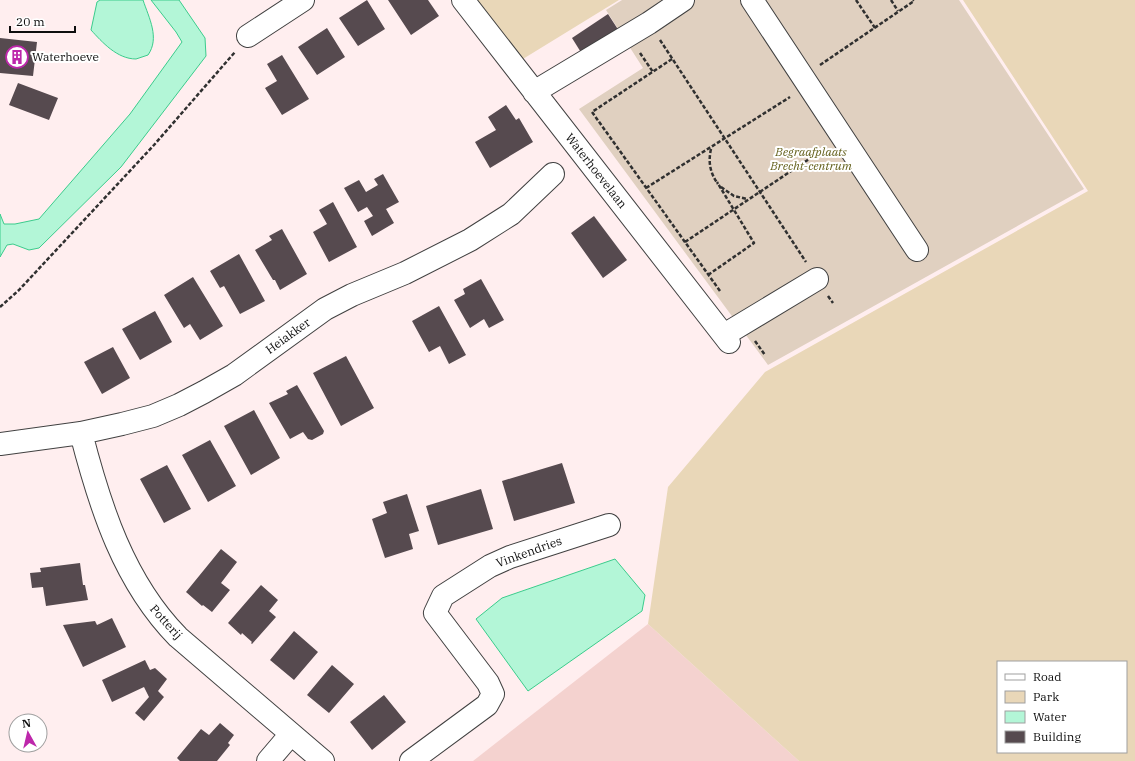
<svg xmlns="http://www.w3.org/2000/svg" width="1135" height="761" viewBox="0 0 1135 761" font-family="'IBM Plex Serif',serif">
<style>
.farmland{fill:#f4d2cf}
.green{fill:#e9d7b8;fill-rule:evenodd}
.cemetery{fill:#e0d0c0}
.water{fill:#b3f6d7;stroke:#3bcc8c}
.building{fill:#564a4f}
.lines{fill:none;stroke-linecap:round;stroke-linejoin:round}
.minor-casing{stroke:#414141;stroke-width:24}
.path{stroke:#303030;stroke-width:2.5;stroke-dasharray:4 2;stroke-linecap:butt}
.minor{stroke:#fff;stroke-width:22}
.labels{text-anchor:middle;stroke-width:4;stroke-linejoin:round;paint-order:stroke}
.poi-label{font-size:12px;fill:#0e0e0e;stroke:#fff;text-anchor:start}
.park-label{font-size:12px;font-style:italic;fill:#65621e;stroke:#fff}
.street-label{font-size:12px;fill:#0e0e0e;stroke:#fff}
</style>
<rect width="100%" height="100%" fill="#ffeeef"/>
<path class="farmland" d="M 648,624 L 799,761 L 473,761 Z"/>
<path class="green" d="M 471,0 L 619,0 L 518,62 Z
M 963,0 L 1135,0 L 1135,761 L 799,761 L 648,624 L 668,487 L 765,372 L 1088,191 ZM 998,662 L 1126,662 L 1126,752 L 998,752 Z"/>
<path class="cemetery" d="M 622,0 L 959,0 L 1084,189 L 768,365 L 579,109 L 643,68 L 606,10 Z"/>
<path class="water" d="M 100,0 L 143,0 C 149,18 160,38 148,55 C 144,56 140,58 136,59 C 117,59 102,42 91,30 L 97,2 Z
M 151,0 L 179,0 L 205,38 L 206,56 L 121,167 L 39,248 L 29,250 L 13,244 L 7,245 L 0,257 L 0,214 L 4,224 L 15,224 L 39,219 L 130,114 L 182,42 L 176,32 Z
M 615,559 L 645,595 L 642,611 L 528,691 L 476,619 L 502,598 Z"/>
<path class="building" d="M 367,0 L 385,29 L 358,46 L 339,18 Z
M 388,0 L 428,0 L 439,16 L 411,35 Z
M 608,14 L 619,31 L 582,54 L 572,38 Z
M 327,28 L 345,57 L 317,75 L 298,47 Z
M 0,38 L 37,42 L 33,76 L 0,73 Z
M 282,55 L 309,99 L 282,115 L 265,88 L 277,81 L 267,64 Z
M 18,83 L 58,98 L 49,120 L 9,105 Z
M 506,105 L 516,120 L 519,118 L 533,142 L 490,168 L 475,142 L 496,130 L 488,117 Z
M 383,174 L 399,202 L 386,209 L 394,223 L 372,236 L 364,221 L 373,216 L 367,207 L 358,212 L 344,188 L 359,180 L 366,192 L 378,185 L 374,179 Z
M 333,202 L 357,247 L 329,262 L 313,232 L 327,224 L 319,210 Z
M 594,216 L 627,260 L 603,278 L 571,233 Z
M 282,229 L 307,274 L 280,290 L 275,280 L 273,280 L 255,250 L 272,240 L 269,236 Z
M 239,254 L 265,301 L 240,314 L 224,286 L 220,288 L 210,271 Z
M 193,277 L 223,326 L 200,340 L 190,324 L 184,328 L 164,295 Z
M 481,279 L 504,320 L 489,328 L 484,319 L 470,328 L 454,300 L 465,294 L 463,289 Z
M 439,306 L 466,355 L 449,364 L 440,346 L 429,352 L 412,321 Z
M 155,311 L 172,342 L 140,360 L 122,329 Z
M 113,347 L 130,378 L 102,394 L 84,362 Z
M 346,356 L 374,408 L 341,426 L 313,373 Z
M 297,385 L 324,431 L 323,434 L 312,440 L 308,439 L 303,432 L 290,439 L 269,403 L 288,394 L 286,391 Z
M 254,410 L 280,458 L 251,475 L 224,426 Z
M 210,440 L 236,486 L 208,502 L 182,455 Z
M 562,463 L 575,503 L 514,521 L 502,481 Z
M 167,465 L 191,509 L 164,523 L 140,479 Z
M 481,489 L 493,529 L 438,545 L 426,506 Z
M 407,494 L 419,531 L 409,534 L 413,549 L 385,558 L 372,519 L 387,513 L 383,502 Z
M 221,549 L 237,562 L 221,583 L 230,590 L 212,612 L 203,605 L 202,606 L 186,592 Z
M 80,563 L 83,585 L 85,585 L 88,600 L 46,606 L 43,587 L 32,588 L 30,573 L 41,572 L 40,568 Z
M 261,585 L 278,600 L 269,611 L 276,617 L 252,644 L 251,643 L 252,642 L 242,633 L 241,635 L 228,623 Z
M 112,618 L 126,647 L 83,667 L 63,625 L 95,621 L 97,625 Z
M 294,631 L 318,652 L 294,680 L 270,660 Z
M 145,660 L 150,670 L 155,668 L 167,679 L 158,691 L 164,697 L 144,721 L 135,713 L 149,697 L 144,687 L 112,702 L 102,680 Z
M 332,665 L 354,684 L 329,713 L 307,695 Z
M 384,695 L 406,722 L 372,750 L 350,722 Z
M 220,723 L 234,735 L 228,743 L 230,745 L 217,761 L 180,761 L 177,758 L 201,729 L 209,735 Z"/>
<g class="lines">
<g class="minor-casing">
<path id="minor" d="M 463,0 L 729,342
M 752,0 L 917,250
M 248,36 L 303,0
M 534,92 L 649,23 L 683,0
M 724,335 L 817,279
M 81,433 C 100,507 124,582 178,637 L 323,761
M 0,444 L 81,433 L 122,424 L 153,416 L 179,405 L 204,392 L 234,375 L 325,309 L 352,295 L 405,273 L 470,240 L 511,214 L 553,174
M 268,761 L 291,734
M 411,761 L 487,705 L 493,694 L 488,683 L 435,613 L 443,596 L 490,566 L 510,557 L 609,525"/>
</g>
<path class="path" d="M 856,0 L 875,28
M 891,0 L 898,11
M 660,40 L 806,262
M 640,53 L 653,72
M 672,59 L 592,112 L 720,291
M 820,65 L 914,1 L 913,0
M 711,149 C 708,162 710,173 718,184
M 721,187 L 734,196 L 747,199
M 646,188 L 790,97
M 685,242 L 824,149
M 708,275 L 754,243 L 717,182
M 828,296 L 833,303
M 0,307 L 19,290 L 154,145 L 235,52
M 755,341 L 765,355"/>
<use href="#minor" class="minor"/>
</g>
<defs>
<g id="building-ring" transform="scale(1.15)"><circle r="9.5" fill="#fff" stroke="#bd27ab" stroke-width="1.5"/><path d="M-4-6H4V6H1V3H-1V6H-4ZM-2.5-4.3h1.7v1.8h-1.7ZM.8-4.3h1.7v1.8H.8ZM-2.5-1h1.7V.8h-1.7ZM.8-1h1.7V.8H.8Z" fill="#bd27ab"/></g>
</defs>
<g fill-rule="evenodd">
<use href="#building-ring" x="17" y="57"/>
</g>
<g class="labels">
<g class="poi-label">
<text x="32" y="61">Waterhoeve</text>
</g>
<g class="park-label">
<text x="811" y="156">Begraafplaats<tspan x="811" dy="14">Brecht-centrum</tspan></text>
</g>
<g class="street-label">
<text transform="translate(596 171) rotate(52)" y="4">Waterhoevelaan</text>
<text transform="translate(288 336) rotate(-36)" y="4">Heiakker</text>
<text transform="translate(529 552) rotate(-20)" y="4">Vinkendries</text>
<text transform="translate(166 622) rotate(48)" y="4">Potterij</text>
</g>
</g>
<rect x="997" y="661" width="130" height="92" fill="#ffffff" stroke="#9f9f9f"/>
<rect x="1005" y="674" width="20" height="6" fill="#ffffff" stroke="#9f9f9f"/>
<text x="1033" y="681" font-size="12" fill="#0e0e0e">Road</text>
<rect x="1005" y="691" width="20" height="12" fill="#e9d7b8" stroke="#9f9f9f"/>
<text x="1033" y="701" font-size="12" fill="#0e0e0e">Park</text>
<rect x="1005" y="711" width="20" height="12" fill="#b3f6d7" stroke="#9f9f9f"/>
<text x="1033" y="721" font-size="12" fill="#0e0e0e">Water</text>
<rect x="1005" y="731" width="20" height="12" fill="#564a4f" stroke="#9f9f9f"/>
<text x="1033" y="741" font-size="12" fill="#0e0e0e">Building</text>
<g transform="translate(28 733) rotate(352)"><circle r="19" fill="#ffffff" stroke="#9f9f9f"/>
<path d="M0-3L7 15L0 10L-7 15Z" fill="#bd27ab"/>
<text y="-6" font-size="11" font-weight="bold" text-anchor="middle" fill="#0e0e0e">N</text>
</g>
<path d="M10 26v6h65v-6" fill="none" stroke="#0e0e0e" stroke-width="2"/>
<text x="16" y="26" font-size="12" fill="#0e0e0e" stroke="#ffffff" stroke-width="3" paint-order="stroke">20 m</text>
</svg>
